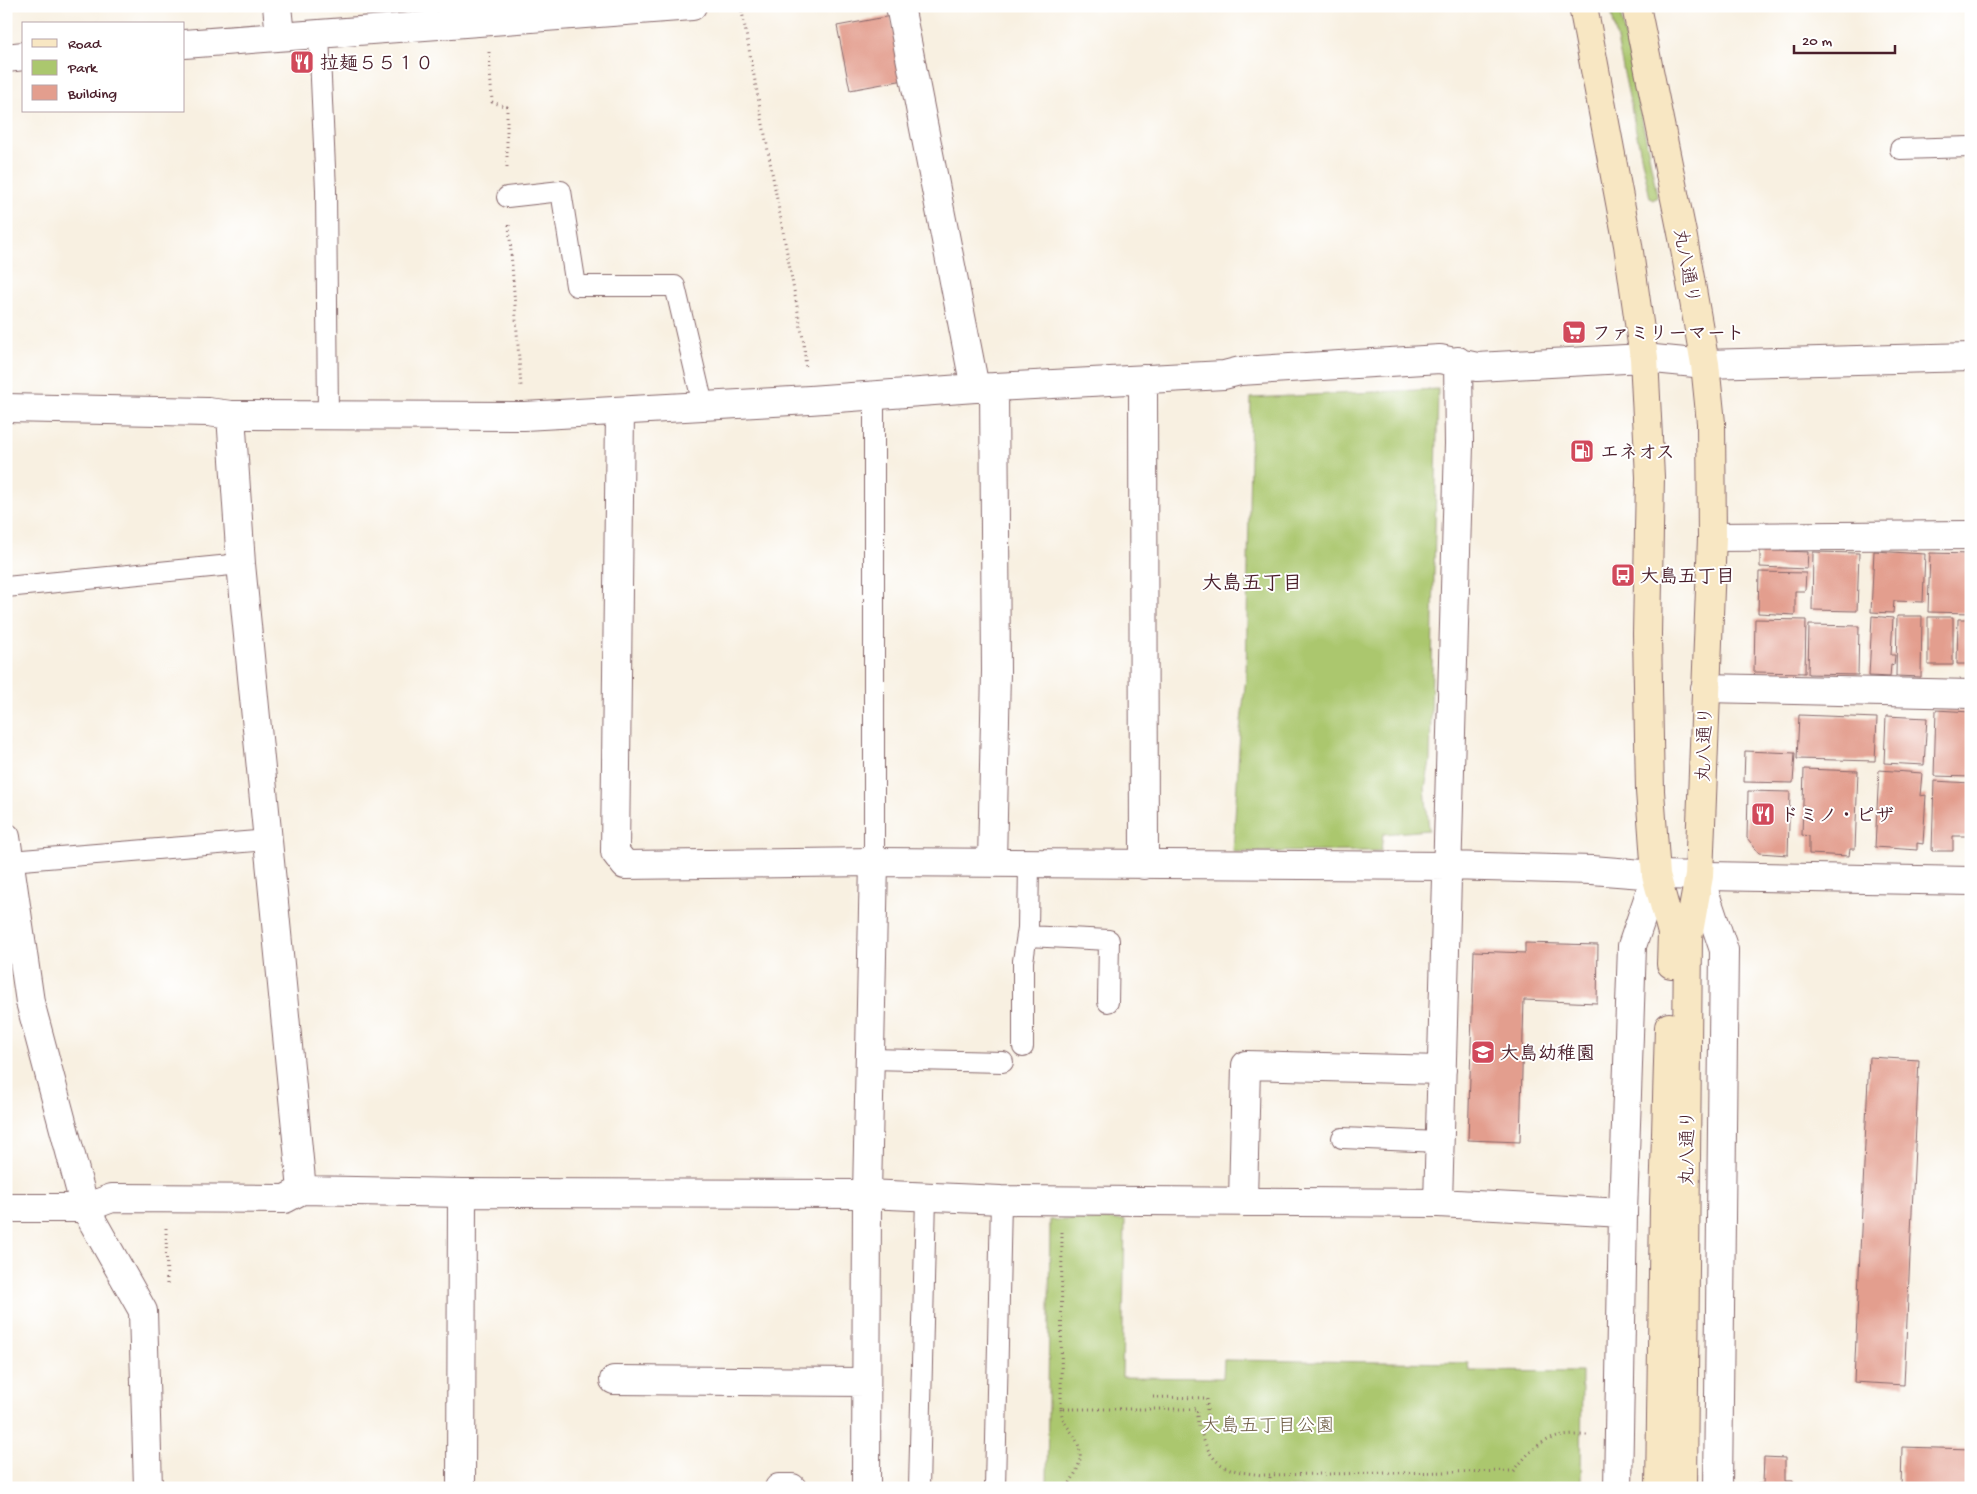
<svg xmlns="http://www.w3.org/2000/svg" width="1977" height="1494" viewBox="0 0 1977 1494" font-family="'Gochi Hand','Klee One',sans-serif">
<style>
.green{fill:#abc76e;stroke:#7a734c}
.building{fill:#e39e8e}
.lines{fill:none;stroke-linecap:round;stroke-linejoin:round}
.service-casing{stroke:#87686b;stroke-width:22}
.minor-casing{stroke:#87686b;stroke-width:30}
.secondary-casing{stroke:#87686b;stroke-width:30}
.path{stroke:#87686b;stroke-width:3;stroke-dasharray:1 4;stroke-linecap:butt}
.service{stroke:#fff;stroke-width:20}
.minor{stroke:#fff;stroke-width:28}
.secondary{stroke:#f8e7c3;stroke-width:28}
.labels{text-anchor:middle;stroke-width:4;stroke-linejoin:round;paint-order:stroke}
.poi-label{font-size:19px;font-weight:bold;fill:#4a1f2b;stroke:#fff;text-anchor:start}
.street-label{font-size:19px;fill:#4a1f2b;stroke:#fff}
.park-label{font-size:19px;fill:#6c5a42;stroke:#fff}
.neighbourhood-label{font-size:20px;font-weight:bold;fill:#4a1f2b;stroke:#fff}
</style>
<rect width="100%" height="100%" fill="#fff"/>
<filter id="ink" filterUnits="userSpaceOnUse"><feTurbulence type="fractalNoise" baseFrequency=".02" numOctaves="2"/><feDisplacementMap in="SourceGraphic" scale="10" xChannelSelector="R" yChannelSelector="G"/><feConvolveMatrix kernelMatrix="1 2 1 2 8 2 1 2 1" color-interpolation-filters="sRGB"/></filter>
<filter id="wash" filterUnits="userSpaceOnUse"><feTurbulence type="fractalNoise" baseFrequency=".0096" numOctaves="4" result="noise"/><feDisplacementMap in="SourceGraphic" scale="20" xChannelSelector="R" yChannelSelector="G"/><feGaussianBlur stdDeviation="1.12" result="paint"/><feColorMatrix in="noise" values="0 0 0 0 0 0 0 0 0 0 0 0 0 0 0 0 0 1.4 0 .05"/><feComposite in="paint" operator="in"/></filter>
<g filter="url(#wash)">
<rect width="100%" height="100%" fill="#f8f0e1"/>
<path class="green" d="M 1610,6 L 1619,6 L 1656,189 L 1657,197 L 1653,200 L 1650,198 Z
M 1438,389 L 1430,761 L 1425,788 L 1429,830 L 1383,834 L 1381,851 L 1233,852 L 1240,731 L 1246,677 L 1251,398 Z
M 1050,1220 L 1125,1220 L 1122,1377 L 1223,1378 L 1224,1360 L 1468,1363 L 1469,1371 L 1582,1372 L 1581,1488 L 1047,1488 Z"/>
<g id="blocks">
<path class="building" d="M 891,16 L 904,80 L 850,90 L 837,26 Z
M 1760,550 L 1808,552 L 1807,569 L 1760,567 Z
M 1874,551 L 1925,554 L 1923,602 L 1894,601 L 1893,613 L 1871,612 Z
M 1813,552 L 1859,553 L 1857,611 L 1812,610 Z
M 1930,553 L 1971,554 L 1971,613 L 1928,612 Z
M 1759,572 L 1806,573 L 1805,591 L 1795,591 L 1795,615 L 1758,613 Z
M 1872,616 L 1893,618 L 1891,655 L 1895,655 L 1894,665 L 1891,664 L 1890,677 L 1869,676 Z
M 1897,616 L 1922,616 L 1921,677 L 1896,676 Z
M 1928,617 L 1953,617 L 1953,665 L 1928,665 Z
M 1755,619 L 1806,620 L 1805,673 L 1754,672 Z
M 1958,619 L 1971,619 L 1971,664 L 1957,664 Z
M 1809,625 L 1859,626 L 1858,675 L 1808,674 Z
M 1936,710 L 1971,712 L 1971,777 L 1934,776 Z
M 1799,715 L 1877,718 L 1875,761 L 1797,759 Z
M 1886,716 L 1927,718 L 1924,765 L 1884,763 Z
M 1745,751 L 1795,753 L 1793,783 L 1744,782 Z
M 1804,769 L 1858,771 L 1855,849 L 1850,849 L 1849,856 L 1809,854 L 1809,836 L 1802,835 Z
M 1879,770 L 1922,773 L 1920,796 L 1926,795 L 1923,844 L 1917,843 L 1917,850 L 1875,847 Z
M 1934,781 L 1971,783 L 1971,836 L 1953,836 L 1953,851 L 1932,851 Z
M 1748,791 L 1790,792 L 1788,855 L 1759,853 L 1747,838 Z
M 1525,943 L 1598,945 L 1597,1003 L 1524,1000 L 1520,1142 L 1468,1140 L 1474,951 L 1525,953 Z
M 1869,1057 L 1919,1060 L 1904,1385 L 1854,1382 Z
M 1902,1447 L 1971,1449 L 1971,1488 L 1901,1488 Z
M 1764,1457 L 1785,1458 L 1785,1481 L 1793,1481 L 1793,1488 L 1754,1488 L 1754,1484 L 1763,1484 Z"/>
</g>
</g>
<g filter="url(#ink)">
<use href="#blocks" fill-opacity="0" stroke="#87686b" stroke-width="1"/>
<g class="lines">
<g class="service-casing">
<path id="service" d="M 319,35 L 326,190 L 328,415
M 1900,149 L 1971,147
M 507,197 L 561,191 L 576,286 L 675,286 L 703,405
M 874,395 L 874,862
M 6,587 L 241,564
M 10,861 L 268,840
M 1027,936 L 1109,940 L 1108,1002
M 1023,1047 L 1023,961 L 1028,928 L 1029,864
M 870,1059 L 1003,1062
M 1342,1138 L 1440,1142
M 919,1488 L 926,1197
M 995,1488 L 1001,1200"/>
</g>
<g class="minor-casing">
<path id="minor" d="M 277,6 L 280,36
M 900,6 L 975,388
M 184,44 L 692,6
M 6,58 L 24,56
M 1143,379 L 1144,865
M 6,408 L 208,412 L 231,415 L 524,416 L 810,400 L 975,388 L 1224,375 L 1240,371 L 1440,359 L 1477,367 L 1644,358 L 1705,364 L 1971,357
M 620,412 L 615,852 L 625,865 L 874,862 L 1448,866 L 1592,870 L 1656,875 L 1971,881
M 231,415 L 241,564 L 302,1190
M 1712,537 L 1971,535
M 1705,688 L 1971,694
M 6,837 L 30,1002 L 85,1208 L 112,1198 L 285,1199 L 302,1190 L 462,1193 L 867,1194 L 1001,1200 L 1438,1203 L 1623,1213
M 992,863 L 996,671 L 994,387
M 1699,876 L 1724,950 L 1718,1488
M 1243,1202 L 1246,1065 L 1442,1070
M 1438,1203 L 1459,444 L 1458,361
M 6,1208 L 85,1208 L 143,1311 L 148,1488
M 614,1380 L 866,1382
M 461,1488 L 462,1193
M 779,1488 L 792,1488
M 866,1488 L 867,1194 L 874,862
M 1618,1488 L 1623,1213 L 1632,946 L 1656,875"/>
</g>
<g class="secondary-casing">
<path id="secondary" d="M 1583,6 L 1628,245 L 1644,358 L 1650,477 L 1647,634 L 1650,791 L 1656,875 L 1672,933 L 1671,964
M 1636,6 L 1683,238 L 1705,364 L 1711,423 L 1712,537 L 1699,876 L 1688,937 L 1683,1488
M 1660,1488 L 1664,1205 L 1669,1027"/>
</g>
<path class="path" d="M 741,6 L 804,344 L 806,370
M 489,52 L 492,102 L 507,107 L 507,169
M 509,225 L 521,386
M 166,1228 L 167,1287
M 1062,1232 L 1061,1409 L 1197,1409 C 1196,1419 1199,1426 1202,1435 C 1213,1469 1230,1471 1262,1475 L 1514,1471 C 1537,1441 1549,1434 1588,1435
M 1153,1397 L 1207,1398 L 1207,1423 L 1201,1430
M 1061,1409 C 1062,1421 1066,1424 1072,1433 C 1087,1455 1079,1468 1067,1488
M 1270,1488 L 1270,1475"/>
<use href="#service" class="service"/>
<use href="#minor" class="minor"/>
<use href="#secondary" class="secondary"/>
</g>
</g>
<defs>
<g id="restaurant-square" transform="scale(1.25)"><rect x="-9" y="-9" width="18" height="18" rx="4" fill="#d1495b" stroke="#fff"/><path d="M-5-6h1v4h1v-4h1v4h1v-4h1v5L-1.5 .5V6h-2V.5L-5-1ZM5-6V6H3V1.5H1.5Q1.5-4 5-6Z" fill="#fff"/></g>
<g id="supermarket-square" transform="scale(1.25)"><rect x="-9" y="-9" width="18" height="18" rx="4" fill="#d1495b" stroke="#fff"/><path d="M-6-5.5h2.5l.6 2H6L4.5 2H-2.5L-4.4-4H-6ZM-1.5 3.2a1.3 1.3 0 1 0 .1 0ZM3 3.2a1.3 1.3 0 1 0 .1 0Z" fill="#fff"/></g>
<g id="fuel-square" transform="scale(1.25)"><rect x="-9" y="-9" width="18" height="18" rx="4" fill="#d1495b" stroke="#fff"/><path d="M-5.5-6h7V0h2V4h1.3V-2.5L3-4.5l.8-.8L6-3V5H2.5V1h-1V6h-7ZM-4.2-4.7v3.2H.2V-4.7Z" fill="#fff"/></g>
<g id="bus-square" transform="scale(1.25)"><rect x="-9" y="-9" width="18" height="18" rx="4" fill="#d1495b" stroke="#fff"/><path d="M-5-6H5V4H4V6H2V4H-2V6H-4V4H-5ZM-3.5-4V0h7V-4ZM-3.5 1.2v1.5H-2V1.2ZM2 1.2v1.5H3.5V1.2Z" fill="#fff"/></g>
<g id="school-square" transform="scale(1.25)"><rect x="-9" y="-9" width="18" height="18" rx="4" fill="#d1495b" stroke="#fff"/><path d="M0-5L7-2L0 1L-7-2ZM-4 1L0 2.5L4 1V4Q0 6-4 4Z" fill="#fff"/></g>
</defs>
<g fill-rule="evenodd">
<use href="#restaurant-square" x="302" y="62"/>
<use href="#supermarket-square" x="1574" y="332"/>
<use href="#fuel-square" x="1582" y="451"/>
<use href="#bus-square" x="1623" y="575"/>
<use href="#restaurant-square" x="1763" y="814"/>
<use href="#school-square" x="1483" y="1052"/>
</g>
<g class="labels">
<g class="poi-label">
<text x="320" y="69">拉麺５５１０</text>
<text x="1592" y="339">ファミリーマート</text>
<text x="1600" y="458">エネオス</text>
<text x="1640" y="582">大島五丁目</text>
<text x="1780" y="821">ドミノ・ピザ</text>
<text x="1500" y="1059">大島幼稚園</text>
</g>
<g class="street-label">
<text transform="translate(1688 266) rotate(80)" y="7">丸八通り</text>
<text transform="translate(1703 744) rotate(-88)" y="7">丸八通り</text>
<text transform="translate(1686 1148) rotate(-89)" y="7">丸八通り</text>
</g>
<g class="park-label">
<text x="1268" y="1431">大島五丁目公園</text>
</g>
<g class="neighbourhood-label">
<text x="1252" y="589">大島五丁目</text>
</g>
</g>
<rect width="1977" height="1494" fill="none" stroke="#fff" stroke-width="25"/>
<rect x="22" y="22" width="162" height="90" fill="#ffffff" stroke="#b7a5aa"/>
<rect x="32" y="39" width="25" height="8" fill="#f8e7c3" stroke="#b7a5aa"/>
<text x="68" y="48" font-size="15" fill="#4a1f2b">Road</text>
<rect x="32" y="60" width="25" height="15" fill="#abc76e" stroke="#b7a5aa"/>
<text x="68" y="72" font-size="15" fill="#4a1f2b">Park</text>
<rect x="32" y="85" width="25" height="15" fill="#e39e8e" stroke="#b7a5aa"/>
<text x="68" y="98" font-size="15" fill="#4a1f2b">Building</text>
<path d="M1794 45v8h101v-8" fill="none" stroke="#4a1f2b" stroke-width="2.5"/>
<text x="1802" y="45" font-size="15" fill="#4a1f2b" stroke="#ffffff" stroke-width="4" paint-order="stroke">20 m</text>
</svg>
